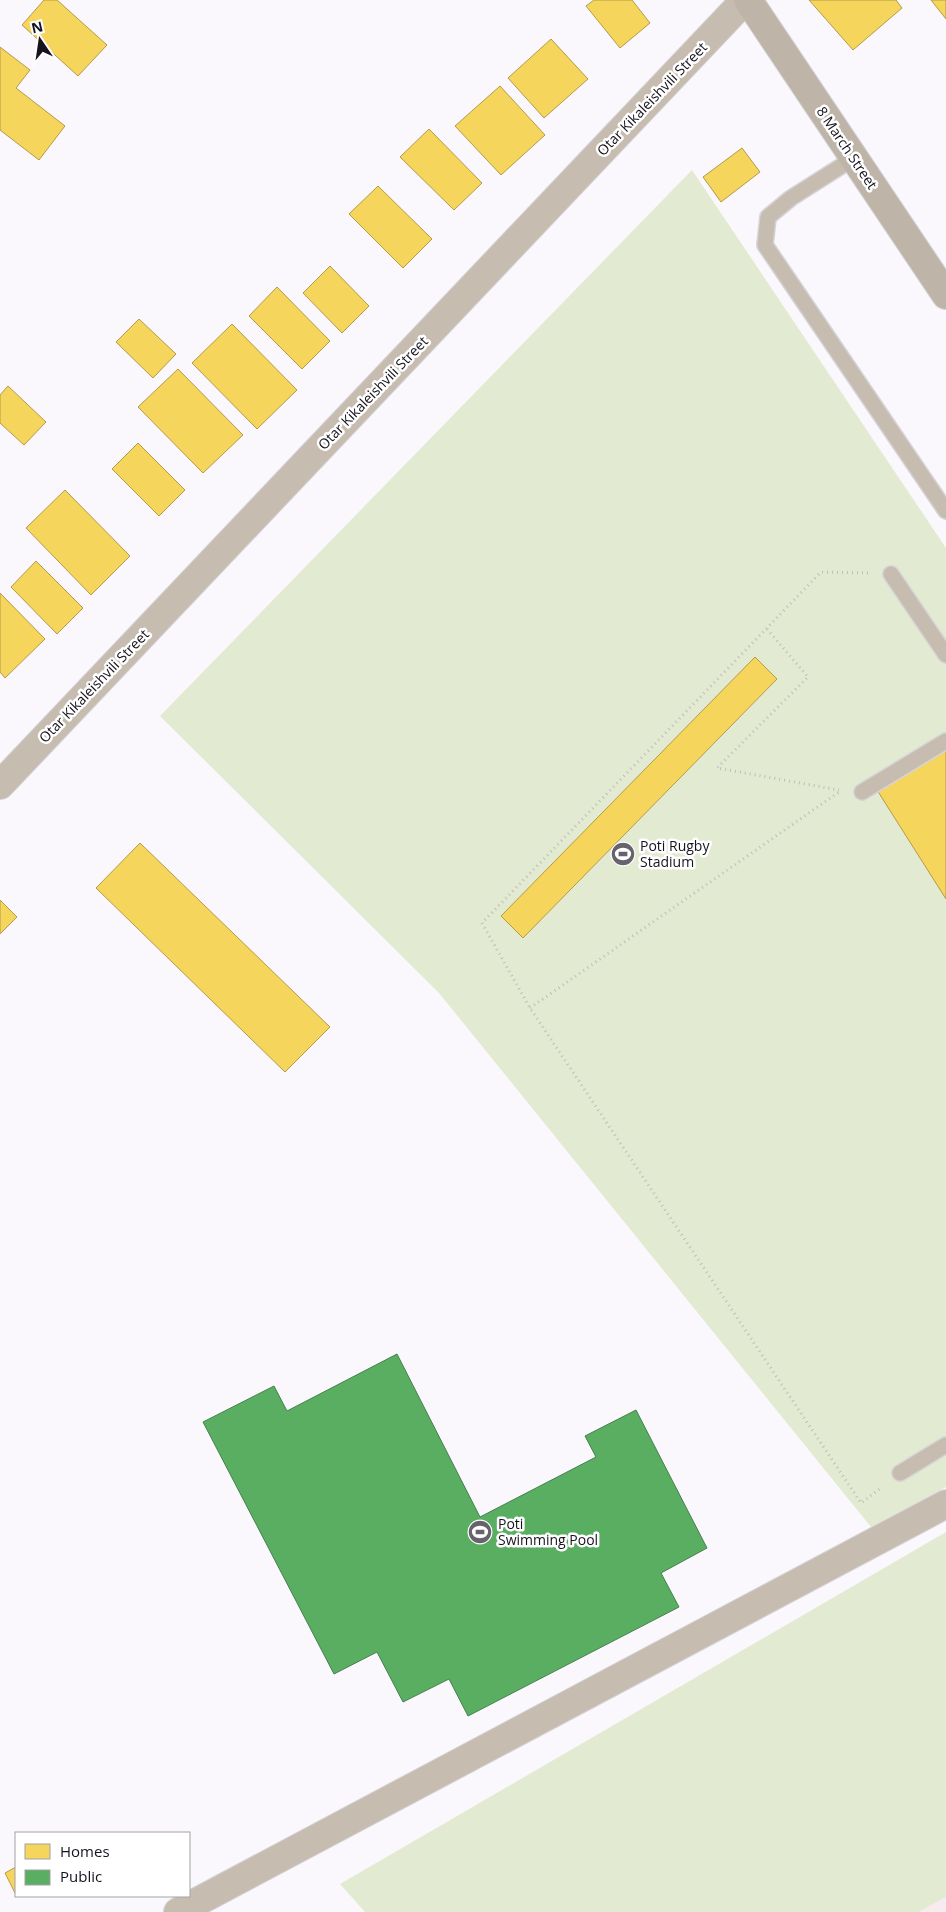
<svg xmlns="http://www.w3.org/2000/svg" width="946" height="1912" viewBox="0 0 946 1912" font-family="'Open Sans',sans-serif">
<style>
.education{fill:#f7ebef}
.green{fill:#e3ead2}
.homes{fill:#f6d55c;stroke:#b39b49}
.public{fill:#5aae61;stroke:#46804d}
.lines{fill:none;stroke-linecap:round;stroke-linejoin:round}
.service-casing{stroke:#d6d4d8;stroke-width:18}
.minor-casing{stroke:#d6d4d8;stroke-width:30}
.trunk-casing{stroke:#d6d4d8;stroke-width:30}
.path{stroke:#c1bcb6;stroke-width:3;stroke-dasharray:1 4;stroke-linecap:butt}
.service{stroke:#c6bcb0;stroke-width:15}
.minor{stroke:#c6bcb0;stroke-width:28}
.trunk{stroke:#bfb4a8;stroke-width:28}
.labels{text-anchor:middle;stroke-width:5;stroke-linejoin:round;paint-order:stroke}
.street-label{font-size:14px;fill:#17131e;stroke:#fff}
.poi-label{font-size:14px;fill:#17131e;stroke:#fff;text-anchor:start}
</style>
<rect width="100%" height="100%" fill="#faf8fc"/>
<path class="education" d="M 946,1897 L 946,1912 L 919,1912 Z"/>
<path class="green" d="M 692,170 L 946,548 L 946,1487 L 871,1527 L 439,993 L 160,716 Z
M 946,1532 L 946,1897 L 919,1912 L 365,1912 L 340,1884 Z"/>
<path class="homes" d="M 44,0 L 57,0 L 107,45 L 78,76 L 22,25 Z
M 594,0 L 632,0 L 650,23 L 620,48 L 586,6 Z
M 809,0 L 896,0 L 902,8 L 853,50 Z
M 931,0 L 946,0 L 946,19 Z
M 551,39 L 588,79 L 544,118 L 508,78 Z
M 0,47 L 30,70 L 16,88 L 65,126 L 39,160 L 0,130 Z
M 500,86 L 545,135 L 501,175 L 455,126 Z
M 429,129 L 482,183 L 454,210 L 400,157 Z
M 742,148 L 760,172 L 721,202 L 703,177 Z
M 378,186 L 432,239 L 403,268 L 349,214 Z
M 330,266 L 369,306 L 342,333 L 303,293 Z
M 277,287 L 330,341 L 302,369 L 249,316 Z
M 139,319 L 176,354 L 153,378 L 116,342 Z
M 232,324 L 297,390 L 257,429 L 192,363 Z
M 178,369 L 243,435 L 203,473 L 138,407 Z
M 8,386 L 46,422 L 24,445 L 0,423 L 0,395 Z
M 138,443 L 185,490 L 159,516 L 112,469 Z
M 65,490 L 130,556 L 91,595 L 26,528 Z
M 36,561 L 83,608 L 57,634 L 11,587 Z
M 0,593 L 45,639 L 5,678 L 0,672 Z
M 755,657 L 777,679 L 523,938 L 501,916 Z
M 946,747 L 946,899 L 877,790 Z
M 140,843 L 330,1027 L 285,1072 L 96,888 Z
M 0,900 L 17,917 L 0,934 Z
M 16,1867 L 16,1895 L 5,1873 Z"/>
<path class="public" d="M 397,1354 L 480,1517 L 596,1457 L 585,1436 L 636,1410 L 707,1548 L 661,1573 L 679,1607 L 468,1716 L 449,1679 L 403,1702 L 377,1652 L 334,1674 L 203,1422 L 274,1386 L 287,1411 Z"/>
<g class="lines">
<g class="service-casing">
<path id="service" d="M 854,158 L 791,198 L 768,217 L 765,245 L 946,511
M 891,574 L 946,655
M 862,792 L 946,741
M 900,1473 L 946,1445"/>
</g>
<g class="minor-casing">
<path id="minor" d="M 0,785 L 745,0
M 178,1912 L 946,1504"/>
</g>
<g class="trunk-casing">
<path id="trunk" d="M 748,0 L 946,295"/>
</g>
<path class="path" d="M 868,573 L 821,572 L 482,923 L 530,1008 L 861,1503 L 882,1487
M 767,629 L 808,677 L 717,768 L 839,790
M 530,1008 L 839,792"/>
<use href="#service" class="service"/>
<use href="#minor" class="minor"/>
<use href="#trunk" class="trunk"/>
</g>
<defs>
<g id="stadium-disc" transform="scale(1.25)"><circle r="9.5" fill="#66636c" stroke="#fff"/><path d="M0-5a6.5 5 0 1 0 0 10a6.5 5 0 1 0 0-10ZM-3.5-1.8h7v3.6h-7Z" fill="#fff"/></g>
</defs>
<g fill-rule="evenodd">
<use href="#stadium-disc" x="623" y="854"/>
<use href="#stadium-disc" x="480" y="1532"/>
</g>
<g class="labels">
<g class="street-label">
<text transform="translate(652 99) rotate(-46)" y="5">Otar Kikaleishvili Street</text>
<text transform="translate(847 148) rotate(56)" y="5">8 March Street</text>
<text transform="translate(373 393) rotate(-46)" y="5">Otar Kikaleishvili Street</text>
<text transform="translate(94 686) rotate(-46)" y="5">Otar Kikaleishvili Street</text>
</g>
<g class="poi-label">
<text x="640" y="851">Poti Rugby<tspan x="640" dy="16">Stadium</tspan></text>
<text x="498" y="1529">Poti<tspan x="498" dy="16">Swimming Pool</tspan></text>
</g>
</g>
<rect x="15" y="1832" width="175" height="65" fill="#ffffff" stroke="#a2a1a5"/>
<rect x="25" y="1844" width="25" height="15" fill="#f6d55c" stroke="#a2a1a5"/>
<text x="60" y="1857" font-size="15" fill="#17131e">Homes</text>
<rect x="25" y="1870" width="25" height="15" fill="#5aae61" stroke="#a2a1a5"/>
<text x="60" y="1882" font-size="15" fill="#17131e">Public</text>
<g transform="translate(40 40) rotate(347)" stroke="#ffffff" stroke-width="4" paint-order="stroke">
<path d="M0-4L9 19L0 12L-9 19Z" fill="#17131e"/>
<text y="-8" font-size="14" font-weight="bold" text-anchor="middle" fill="#17131e">N</text>
</g>
</svg>
